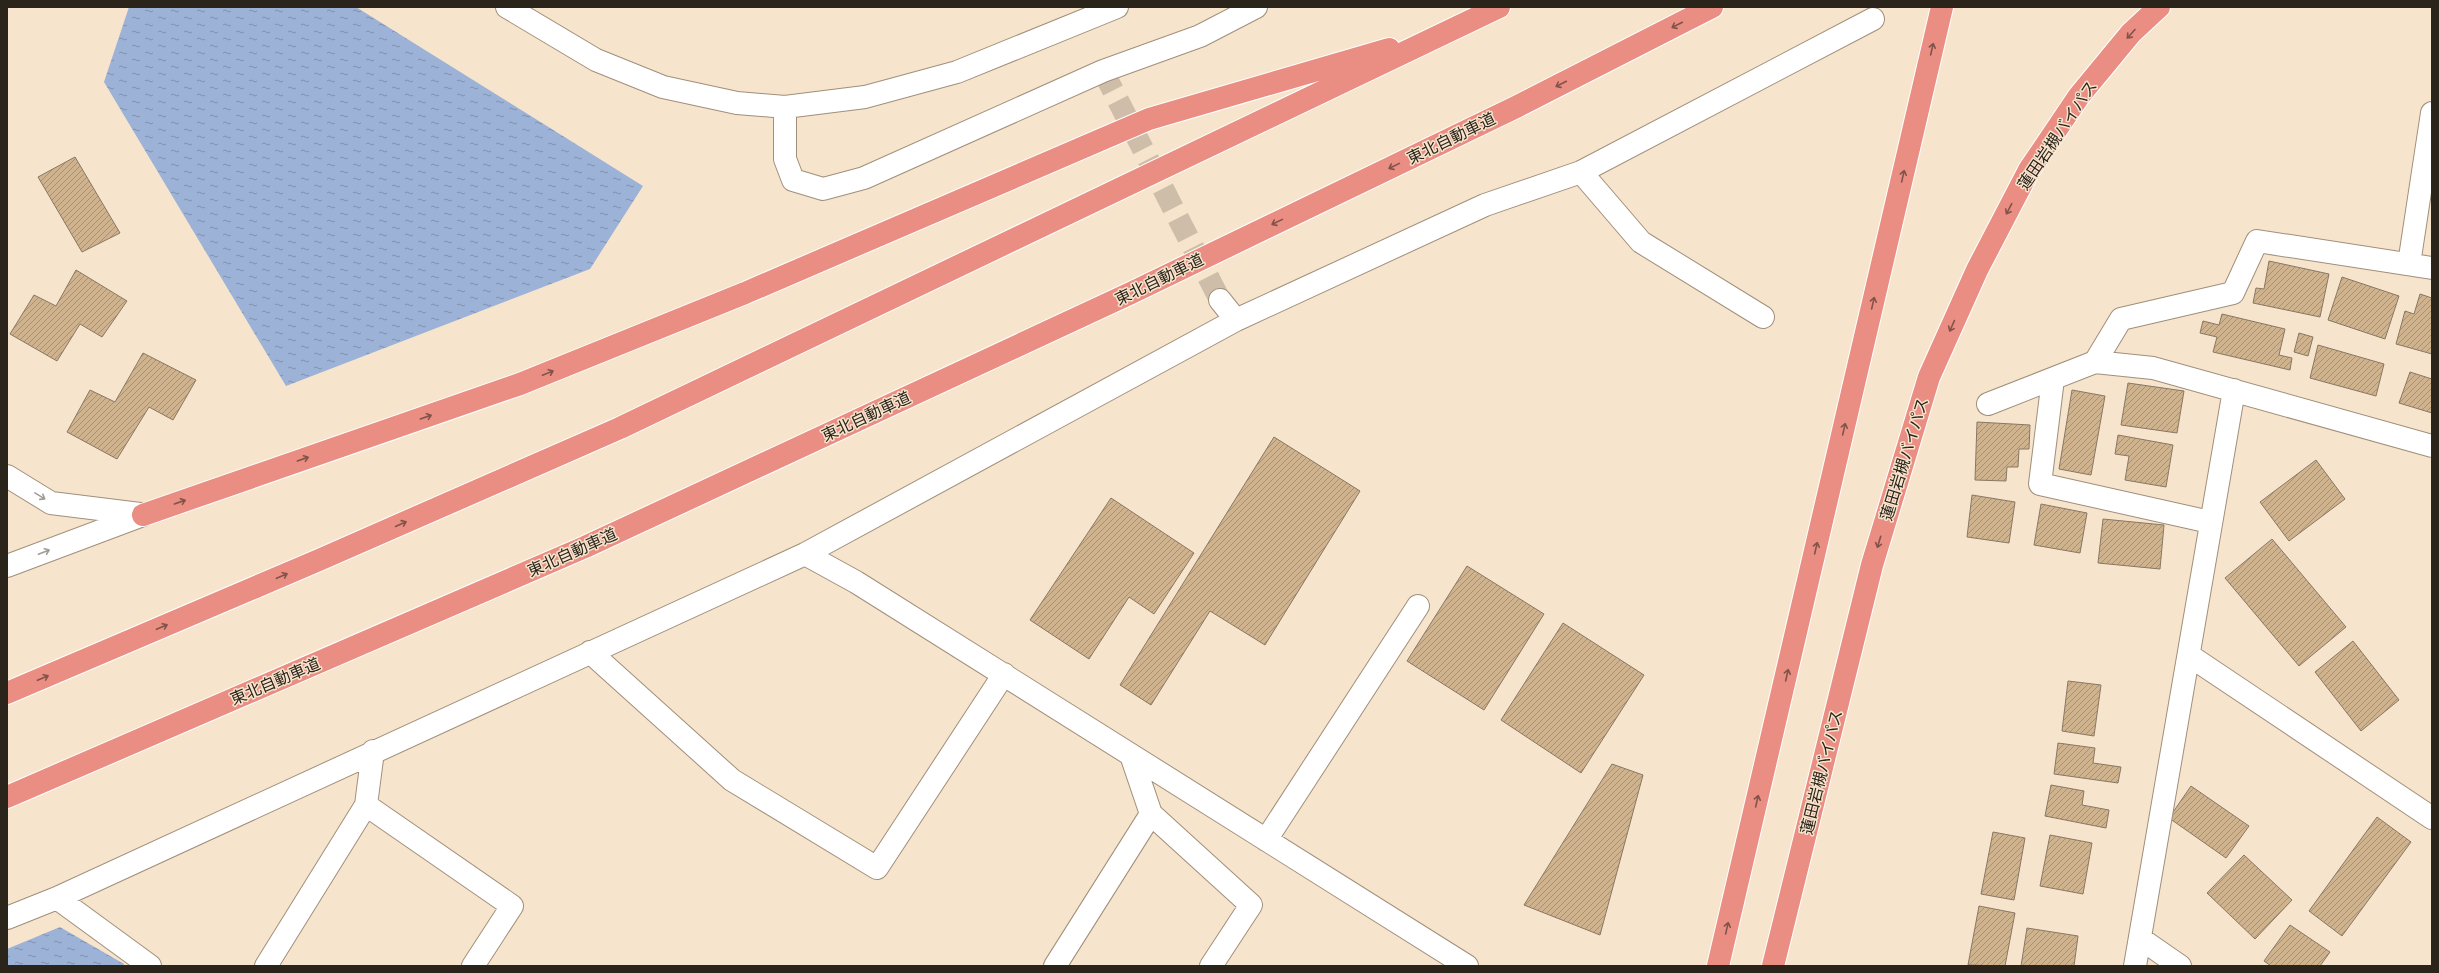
<svg xmlns="http://www.w3.org/2000/svg" width="2439" height="973" viewBox="0 0 2439 973" font-family="'Alegreya Sans','Noto Sans JP',sans-serif">
<style>
.water{fill:url(#water-ripples)}
.building{fill:url(#building-hatch);stroke:#887863}
.lines{fill:none;stroke-linecap:round;stroke-linejoin:round}
.minor-tunnel{stroke:#cebea9;stroke-width:22;stroke-dasharray:22 11;stroke-linecap:butt}
.minor-casing{stroke:#a08f7a;stroke-width:24}
.highway-casing{stroke:#fff;stroke-width:24}
.minor{stroke:#fff;stroke-width:22}
.highway{stroke:#ea8d82;stroke-width:22}
.oneway{stroke:#815349}
.oneway2{stroke:#a09c98}
.labels{text-anchor:middle;stroke-width:3;stroke-linejoin:round;paint-order:stroke}
.street-label{font-size:16px;fill:#2b241b;stroke:#f7e4cd}
</style>
<defs>
<pattern id="water-ripples" width="26" height="14" patternUnits="userSpaceOnUse"><rect width="26" height="14" fill="#9cb2d7"/><path d="M2 4q2-2 4 0t4 0M15 11q2-2 4 0t4 0" fill="none" stroke="#7f91ae"/></pattern>
<pattern id="building-hatch" width="6" height="6" patternUnits="userSpaceOnUse"><rect width="6" height="6" fill="#cfb28e"/><path d="M-1 1l2-2M0 6l6-6M5 7l2-2" fill="none" stroke="#a89173"/></pattern>
</defs>
<rect width="100%" height="100%" fill="#f7e4cd"/>
<path class="water" d="M 129,7 L 356,7 L 643,186 L 590,269 L 286,386 L 104,82 Z
M 60,927 L 124,964 L 123,966 L 7,966 L 7,949 Z"/>
<path class="building" d="M 75,157 L 120,233 L 82,252 L 38,177 Z
M 2269,261 L 2329,274 L 2320,317 L 2253,303 L 2256,288 L 2264,289 Z
M 76,270 L 127,301 L 102,337 L 80,324 L 57,361 L 10,334 L 34,295 L 56,306 Z
M 2342,277 L 2399,296 L 2385,339 L 2328,320 Z
M 2420,294 L 2432,298 L 2432,354 L 2396,344 L 2405,311 L 2414,314 Z
M 2222,314 L 2285,329 L 2279,355 L 2292,358 L 2290,370 L 2213,352 L 2217,337 L 2200,333 L 2203,321 L 2219,325 Z
M 2299,333 L 2313,337 L 2308,356 L 2294,352 Z
M 2318,345 L 2384,364 L 2376,396 L 2310,378 Z
M 143,353 L 196,380 L 173,420 L 149,407 L 117,459 L 67,432 L 90,390 L 115,402 Z
M 2410,372 L 2432,379 L 2432,413 L 2399,403 Z
M 2128,383 L 2184,391 L 2177,433 L 2121,425 Z
M 2072,390 L 2105,396 L 2091,475 L 2059,469 Z
M 1977,422 L 2030,425 L 2029,449 L 2019,449 L 2018,467 L 2007,467 L 2006,481 L 1975,480 Z
M 2118,435 L 2173,445 L 2166,487 L 2125,480 L 2129,456 L 2115,454 Z
M 1274,437 L 1360,491 L 1265,645 L 1210,611 L 1151,705 L 1120,685 Z
M 2316,460 L 2345,499 L 2289,541 L 2260,502 Z
M 1972,495 L 2015,502 L 2009,543 L 1967,537 Z
M 1111,498 L 1194,553 L 1154,614 L 1129,597 L 1089,659 L 1030,620 Z
M 2041,504 L 2087,513 L 2080,553 L 2034,545 Z
M 2103,519 L 2164,525 L 2160,569 L 2098,563 Z
M 2272,539 L 2346,627 L 2299,666 L 2225,578 Z
M 1467,566 L 1544,614 L 1484,710 L 1407,661 Z
M 1563,623 L 1644,675 L 1581,773 L 1501,720 Z
M 2353,641 L 2399,700 L 2361,731 L 2315,672 Z
M 2068,681 L 2101,685 L 2094,736 L 2062,731 Z
M 2058,743 L 2095,748 L 2093,763 L 2121,767 L 2118,783 L 2054,774 Z
M 1612,764 L 1643,775 L 1600,935 L 1524,905 Z
M 2051,785 L 2084,791 L 2082,805 L 2109,810 L 2106,828 L 2045,816 Z
M 2191,786 L 2249,826 L 2226,858 L 2169,818 Z
M 2377,817 L 2411,842 L 2342,936 L 2309,911 Z
M 1993,832 L 2025,838 L 2014,900 L 1981,894 Z
M 2050,835 L 2092,843 L 2083,894 L 2040,886 Z
M 2244,855 L 2292,900 L 2255,939 L 2207,893 Z
M 1979,906 L 2015,913 L 2005,966 L 1968,965 Z
M 2290,925 L 2330,952 L 2320,966 L 2271,966 L 2264,961 Z
M 2027,928 L 2078,936 L 2074,966 L 2021,966 Z"/>
<g class="lines">
<path class="minor-tunnel" d="M 1103,71 L 1220,300"/>
<g class="minor-casing">
<path id="minor" d="M 507,7 L 596,60 L 663,87 L 737,103 L 785,107 L 865,97 L 957,72 L 1117,7
M 785,107 L 785,159 L 793,180 L 823,189 L 864,178 L 1103,71 L 1200,36 L 1256,7
M 1581,172 L 1641,242 L 1763,317
M 2409,264 L 2432,113
M 1220,300 L 1236,320
M 2095,362 L 2153,368 L 2432,446
M 2053,379 L 2040,484 L 2210,522
M 1988,404 L 2095,362 L 2121,319 L 2233,293 L 2257,241 L 2432,268
M 7,476 L 51,503 L 140,514
M 805,554 L 856,582 L 1467,966
M 7,566 L 143,515
M 590,652 L 732,780 L 877,868 L 1004,674
M 2190,656 L 2432,818
M 1131,755 L 1151,814 L 1251,905 L 1211,966
M 366,805 L 512,906 L 473,966
M 1266,840 L 1418,606
M 57,898 L 150,966
M 7,918 L 57,898 L 805,554 L 1236,320 L 1485,205 L 1581,172 L 1873,19
M 2141,939 L 2180,966
M 266,966 L 366,805 L 373,751
M 1055,966 L 1151,814
M 2135,966 L 2234,390"/>
</g>
<g class="highway-casing">
<path id="highway" d="M 143,515 L 520,384 L 745,293 L 1149,119 L 1389,49
M 7,693 L 319,560 L 620,428 L 1499,7
M 7,797 L 585,547 L 1131,293 L 1516,107 L 1712,7
M 1718,966 L 1942,7
M 1773,966 L 1872,565 L 1929,377 L 1977,270 L 2029,170 L 2079,96 L 2131,33 L 2159,7"/>
</g>
<use href="#minor" class="minor"/>
<use href="#highway" class="highway"/>
</g>
<defs><path id="oneway-shaft" d="M-6 0H5M1.5-3L5.5 0L1.5 3" fill="none" stroke-width="1.6" stroke-linecap="round" stroke-linejoin="round"/></defs>
<g class="oneway">
<use href="#oneway-shaft" transform="translate(1677 25) rotate(153)"/>
<use href="#oneway-shaft" transform="translate(2131 34) rotate(132)"/>
<use href="#oneway-shaft" transform="translate(1932 49) rotate(-77)"/>
<use href="#oneway-shaft" transform="translate(1561 84) rotate(153)"/>
<use href="#oneway-shaft" transform="translate(1394 166) rotate(154)"/>
<use href="#oneway-shaft" transform="translate(1903 176) rotate(-77)"/>
<use href="#oneway-shaft" transform="translate(2009 209) rotate(117)"/>
<use href="#oneway-shaft" transform="translate(1277 222) rotate(154)"/>
<use href="#oneway-shaft" transform="translate(1873 303) rotate(-77)"/>
<use href="#oneway-shaft" transform="translate(1952 326) rotate(114)"/>
<use href="#oneway-shaft" transform="translate(548 373) rotate(-22)"/>
<use href="#oneway-shaft" transform="translate(426 417) rotate(-19)"/>
<use href="#oneway-shaft" transform="translate(1844 429) rotate(-77)"/>
<use href="#oneway-shaft" transform="translate(303 459) rotate(-19)"/>
<use href="#oneway-shaft" transform="translate(180 502) rotate(-19)"/>
<use href="#oneway-shaft" transform="translate(401 524) rotate(-24)"/>
<use href="#oneway-shaft" transform="translate(1879 542) rotate(107)"/>
<use href="#oneway-shaft" transform="translate(1816 548) rotate(-77)"/>
<use href="#oneway-shaft" transform="translate(282 576) rotate(-23)"/>
<use href="#oneway-shaft" transform="translate(162 627) rotate(-23)"/>
<use href="#oneway-shaft" transform="translate(1787 675) rotate(-77)"/>
<use href="#oneway-shaft" transform="translate(43 678) rotate(-23)"/>
<use href="#oneway-shaft" transform="translate(1757 801) rotate(-77)"/>
<use href="#oneway-shaft" transform="translate(1727 928) rotate(-77)"/>
</g>
<g class="oneway2">
<use href="#oneway-shaft" transform="translate(40 496) rotate(31)"/>
<use href="#oneway-shaft" transform="translate(44 552) rotate(-21)"/>
</g>
<g class="labels">
<g class="street-label">
<text transform="translate(2057 135) rotate(-56)" y="6">蓮田岩槻バイパス</text>
<text transform="translate(1451 138) rotate(-26)" y="6">東北自動車道</text>
<text transform="translate(1159 279) rotate(-26)" y="6">東北自動車道</text>
<text transform="translate(866 416) rotate(-25)" y="6">東北自動車道</text>
<text transform="translate(1904 459) rotate(-73)" y="6">蓮田岩槻バイパス</text>
<text transform="translate(572 552) rotate(-24)" y="6">東北自動車道</text>
<text transform="translate(275 681) rotate(-23)" y="6">東北自動車道</text>
<text transform="translate(1821 772) rotate(-76)" y="6">蓮田岩槻バイパス</text>
</g>
</g>
<rect width="2439" height="973" fill="none" stroke="#2b241b" stroke-width="16"/>
</svg>
